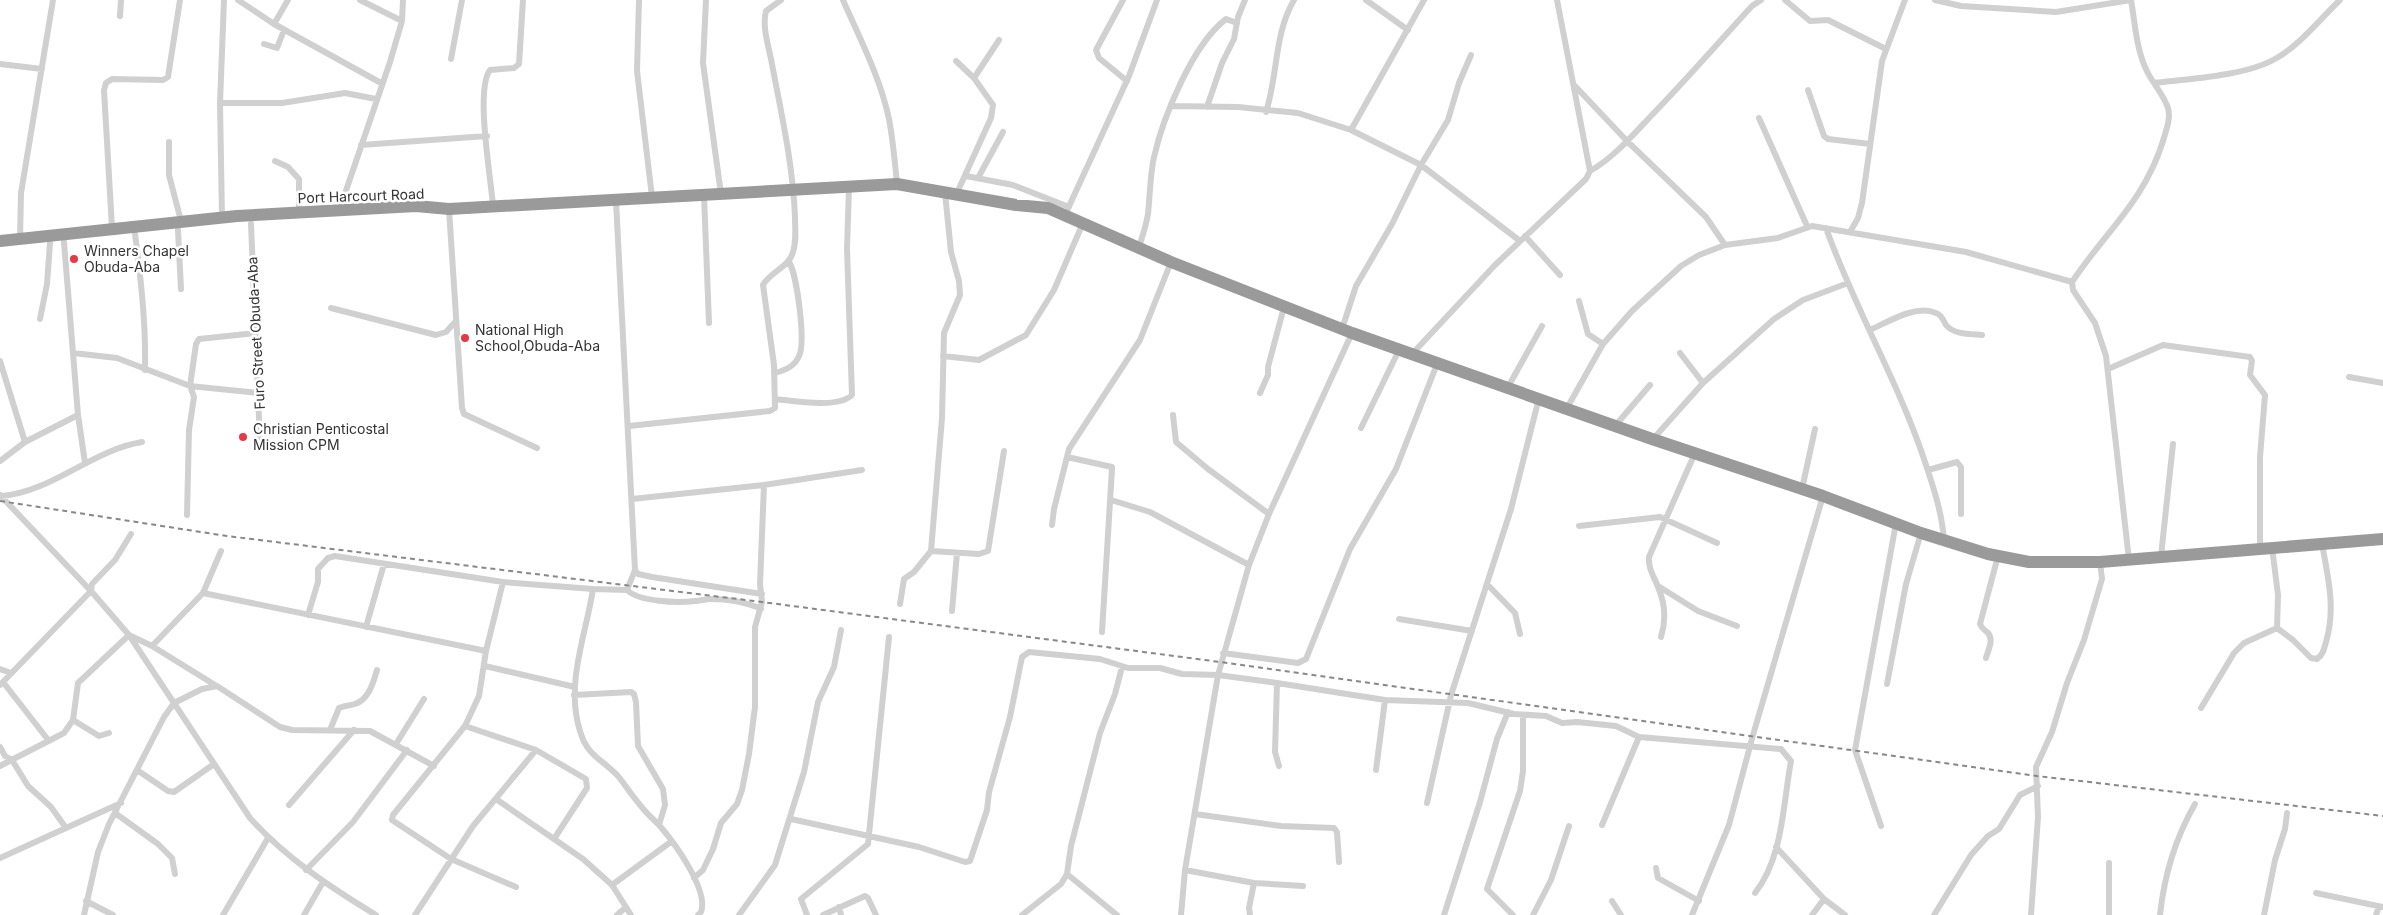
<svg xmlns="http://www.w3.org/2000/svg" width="2383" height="915" viewBox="0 0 2383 915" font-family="Inter,sans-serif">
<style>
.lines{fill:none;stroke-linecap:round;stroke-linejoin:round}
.street{stroke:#d0d0d0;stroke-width:6}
.highway{stroke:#9a9a9a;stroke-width:12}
.rail{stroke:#888;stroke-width:2;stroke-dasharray:5 4;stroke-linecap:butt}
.poi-dot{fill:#e63946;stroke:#fff;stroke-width:2}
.labels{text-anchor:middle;stroke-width:5;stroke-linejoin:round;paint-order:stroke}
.street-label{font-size:14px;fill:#333;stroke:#fff}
.poi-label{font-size:14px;fill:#333;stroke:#fff;text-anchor:start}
</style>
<rect width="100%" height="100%" fill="#fff"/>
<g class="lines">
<path class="street" d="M 238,0 L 274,24 L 381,83
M 360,0 L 402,21
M 639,0 L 637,71 L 652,197
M 706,0 L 703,63 L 721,194
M 843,0 C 860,39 880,77 889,119 C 893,140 895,163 897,184
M 1123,0 L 1096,50 L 1099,58 L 1127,81
M 1366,0 L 1408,30
M 1785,0 L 1810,21 L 1828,20 L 1886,49
M 1935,0 L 1961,6 L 2056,12 L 2131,0
M 120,16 L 121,0
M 274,24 L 288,0
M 264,44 L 277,48 L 284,30
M 451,59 L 462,0
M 0,64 L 42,69
M 974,78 L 999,40
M 2154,83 C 2188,79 2245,76 2275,59 C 2300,45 2319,20 2340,0
M 1575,86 L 1627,141 L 1706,217 L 1725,245
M 1808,90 L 1824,136 L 1828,139 L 1870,144
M 220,103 L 282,103 L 345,93 L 376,99
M 1172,106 L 1238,107 L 1298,113 L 1351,130 L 1421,165 L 1520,241
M 1207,107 L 1222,63 L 1234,39 L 1238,17 L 1245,0
M 1266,112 C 1278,75 1274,34 1294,0
M 1759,118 L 1807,226
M 1351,130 L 1424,0
M 169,142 L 169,175 L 181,221
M 361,145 L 487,136
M 275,161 L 288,167 L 299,179 L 299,213
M 1590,171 C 1613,158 1632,136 1650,117 C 1685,81 1718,43 1752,6 L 1761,0
M 966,176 L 1013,185 L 1069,207
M 978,178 L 1003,132
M 704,195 L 709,323
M 956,195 L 991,118 L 993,105 L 974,78 L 956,61
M 616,201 L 635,570 L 627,590 L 593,589 C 586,635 565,684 580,731 C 587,756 602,759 618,776 C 626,786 633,797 641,806 C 646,813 653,819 659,825 C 674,842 709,890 701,912 L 698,915
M 493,206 C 491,178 475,90 490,70 L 514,68 L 519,64 L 523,0
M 449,209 L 462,408 L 464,414 L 537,448
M 339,211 L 390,62 L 402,21 L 403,0
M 1065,215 L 1129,76 L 1157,0
M 222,218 L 220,103 L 224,0
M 251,224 L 260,442
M 112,228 L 104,90 L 106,83 L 112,79 L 163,80 L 168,77 L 180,0
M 1826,228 C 1854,307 1897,379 1924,459 C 1933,486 1942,512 1944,540
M 178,230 L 181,289
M 1850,232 L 1858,218 L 1862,203 L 1882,61 L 1905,0
M 135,234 C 141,280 146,324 145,370
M 1525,236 L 1560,275
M 20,239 L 21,193 L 53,0
M 64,242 L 78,415 L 85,463
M 1139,248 C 1142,237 1146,226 1148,214 C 1150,195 1150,176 1154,157 C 1163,117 1193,44 1226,19 L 1237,23
M 1579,301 L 1588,334 L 1603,344
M 331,308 L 436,335 L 446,332 L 456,321
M 40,319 L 47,284 L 50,243
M 1342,329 L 1356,286 L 1392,224 L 1421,165 L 1448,120 L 1459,83 L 1471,55
M 1870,330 C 1888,322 1916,304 1936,313 C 1942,315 1943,320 1946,325 C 1954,335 1971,334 1982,335
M 73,353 L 117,358 L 190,386 L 258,393
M 1680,353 L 1703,383
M 1412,354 L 1495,265 L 1586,179 L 1590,171 L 1557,0
M 943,356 L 979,360 L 1026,335 L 1054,290 L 1083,223
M 0,361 L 25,442
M 2108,369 L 2163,345 L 2250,357 L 2252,361 L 2250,375 L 2265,395 L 2260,457 L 2260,547
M 774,373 C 784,371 795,366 799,356 C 806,343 797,274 789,262
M 2349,377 L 2383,383
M 1508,387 L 1542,326
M 1260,393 L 1268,375 L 1268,367 L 1284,307
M 775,399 C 794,401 838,409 852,395 L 847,249 L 849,187
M 1567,408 L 1603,344 L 1632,311 L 1681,266 L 1699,255 L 1725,245 L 1778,238 L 1812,226 L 1966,252 L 2072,282
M 1173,415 L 1176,442 L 1208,469 L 1269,514
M 629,426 L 770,411 L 775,408 L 774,365 L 763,285 C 770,272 787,268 792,255 C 797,243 795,230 795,217 C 793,164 781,112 771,59 C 768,44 762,26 766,11 L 781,0
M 1615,426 L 1650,385
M 1361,428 L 1399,350
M 1653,439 L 1703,383 L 1774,319 L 1803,300 L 1848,283
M 1067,457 L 1112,467 L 1112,469 L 1102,632
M 0,461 L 25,442 L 78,415
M 1928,470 L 1957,462 L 1961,467 L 1961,514
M 1802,489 L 1815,429
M 0,495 L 91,591 L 129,635 L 250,818 C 286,858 330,887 376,915
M 1,496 C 52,492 92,450 142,442
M 632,499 L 764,485 L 862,470
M 1111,500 L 1150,512 L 1249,565
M 187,515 L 189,430 L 194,397 L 190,386 L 196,344 L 199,339 L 256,333
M 1052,525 L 1054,509 L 1069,449 L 1140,340 L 1171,262
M 1579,526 L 1660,517 L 1717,543
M 2272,547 L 2278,595 L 2277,628
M 931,551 L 979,554 L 988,551 L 1004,451
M 2161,556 L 2173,444
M 2129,560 L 2106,356 L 2095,323 L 2073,290 L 2072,282 C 2105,232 2144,202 2163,141 C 2166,130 2171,119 2168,108 C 2163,93 2151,82 2145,67 C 2136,46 2135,23 2131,0
M 635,570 L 638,574 L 652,577 L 762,594
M 1487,584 L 1515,613 L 1520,634
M 1658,586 L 1698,611 L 1737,626
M 627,590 C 639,602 678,603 695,601 C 700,601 705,599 711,599 C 726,599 747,602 761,609
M 203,593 L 486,651
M 900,604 L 904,579 L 914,572 L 931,551 L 942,418 L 944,333 L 960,295 L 959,281 L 951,252 L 945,193
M 952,611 L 957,553
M 308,615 L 318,582 L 318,569 L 328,558 L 335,556 L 503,582 L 593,589
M 1399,619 L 1472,631
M 366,627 L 384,564
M 2277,628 L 2293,640 L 2311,658 L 2317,659 C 2323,655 2324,649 2326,642 C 2336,609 2328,577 2322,544
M 1661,637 C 1666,621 1665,603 1658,587 C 1654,576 1648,569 1649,557 L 1695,453
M 152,646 L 203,593 L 221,551
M 1223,653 L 1298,663 L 1306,659 L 1350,549 L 1396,469 L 1437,364
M 1986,658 C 1988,650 1994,640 1988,633 C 1985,630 1982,629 1980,624 L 1998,556
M 485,666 L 575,687
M 0,669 L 11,673
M 3,682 L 49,741
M 1277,683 L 1275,752 L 1279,766
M 1887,684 L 1906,584 L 1921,533
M 0,685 L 91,591 L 92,584 L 115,560 L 131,534
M 574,695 L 631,692 L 634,694 L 636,702 L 638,746 L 663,789 L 665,805 L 659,825
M 2201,708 L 2234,653 L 2244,643 L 2277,628
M 73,720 L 99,736 L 109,733
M 465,726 L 479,696 L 486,651 L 503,582
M 330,730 L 339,708 C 345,705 349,706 355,704 C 369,699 373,683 377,670
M 396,744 L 424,699
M 0,747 L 5,756 L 12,760 L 28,786 L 51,807 L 66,828 L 121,803
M 0,766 L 64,733 L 73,720 L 78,683 L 129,635 L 152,646 L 215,685
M 137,770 L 168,791 L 174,792 L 214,764
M 1376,770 L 1385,700
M 496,799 L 583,859 L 612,885 L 631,915
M 1427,803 L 1451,695 L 1511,509 L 1539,398
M 289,805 L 354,730
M 115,813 L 158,844 L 172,858 L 175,874
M 1195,814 L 1281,826 L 1334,828 L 1337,832 L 1339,862
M 791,819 L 919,847 L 965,862 L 970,861 L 987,810 L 989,792 L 1010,717 L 1022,657 L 1029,652 L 1100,659 L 1128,668 L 1160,668 L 1182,674 L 1218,675 L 1277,683 L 1385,700 L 1468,703 L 1514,714 L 1546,716 L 1562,723 L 1577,722 L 1616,726 L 1639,737 L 1781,749 L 1791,761 C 1783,804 1783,858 1755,893
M 1602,825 L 1639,737
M 1881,826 L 1855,750 L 1896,523
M 1776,847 L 1824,899 L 1845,915
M 0,858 L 66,828
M 2109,863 L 2109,915
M 1656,868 L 1658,878 L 1699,901
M 306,870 L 353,822 L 407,750
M 1185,870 L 1254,883 L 1303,886
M 1067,874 L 1117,915
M 694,878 L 703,870 L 713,849 L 721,823 L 737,804 L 742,790 L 749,754 L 755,707 L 755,627 L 762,602 L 760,584 L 764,485
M 612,885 L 672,841
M 516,887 L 451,859 L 392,820 L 393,815 L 465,726 L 536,750 L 586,779 L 587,788 L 554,839
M 2316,893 L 2383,907
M 86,901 L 113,915
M 1612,901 L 1621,915
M 839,907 L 841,915
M 84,915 L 98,852 L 109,824 L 164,717 L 174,703 L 202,689 L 217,686 L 280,727 L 292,730 L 370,731 L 434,766
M 223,915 L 268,838
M 304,915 L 323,882
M 415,915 L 473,826 L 536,750
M 617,915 L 626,907
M 739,915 L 775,865 L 804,772 L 818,702 L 834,667 L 841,630
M 807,915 L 801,899 L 868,844 L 889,637
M 823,915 L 865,896 L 868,898 L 876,915
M 1022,915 L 1061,884 L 1067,874 L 1071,846 L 1100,733 L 1115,694 L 1122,667
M 1181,915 L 1185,870 L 1218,675 L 1249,565 L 1269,514 L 1352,333
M 1250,915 L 1249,908 L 1254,883
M 1444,915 L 1480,802 L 1497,739 L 1508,712
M 1513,915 L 1487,889 L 1520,791 L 1523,771 L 1523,715
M 1533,915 L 1551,880 L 1569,826
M 1692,915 L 1729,825 L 1753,735 L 1823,496
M 1812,915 L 1824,899
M 1934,915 L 1971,855 L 1988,836 L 1999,829 L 2020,795 L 2038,786
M 2031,915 L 2038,817 L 2036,767 L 2052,732 L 2067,683 L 2084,640 L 2102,579 L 2100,562
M 2160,915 C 2164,877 2176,837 2195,804
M 2264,915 L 2275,860 L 2285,829 L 2287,813
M 2376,915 L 2379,906"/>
<path class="highway" d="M 0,241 L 237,216 L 416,206 L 449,209 L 897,184 L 1016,205 L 1048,208 L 1171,262 L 1352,333 L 1652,439 L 1823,496 L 1921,533 L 1988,554 L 2029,562 L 2100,562 L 2383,539"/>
<path class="rail" d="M 0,501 L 227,536 L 762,602 L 1220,662 L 2037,776 L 2383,816"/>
</g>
<g class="poi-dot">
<circle cx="74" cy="259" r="5"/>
<circle cx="465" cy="338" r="5"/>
<circle cx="243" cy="437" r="5"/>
</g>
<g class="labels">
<g class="street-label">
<text transform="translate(361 196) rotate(-2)" y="5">Port Harcourt Road</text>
<text transform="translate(256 333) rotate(-93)" y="5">Furo Street Obuda-Aba</text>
</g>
<g class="poi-label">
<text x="84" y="256">Winners Chapel<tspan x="84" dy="16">Obuda-Aba</tspan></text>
<text x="475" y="335">National High<tspan x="475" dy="16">School,Obuda-Aba</tspan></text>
<text x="253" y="434">Christian Penticostal<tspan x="253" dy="16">Mission CPM</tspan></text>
</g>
</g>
</svg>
